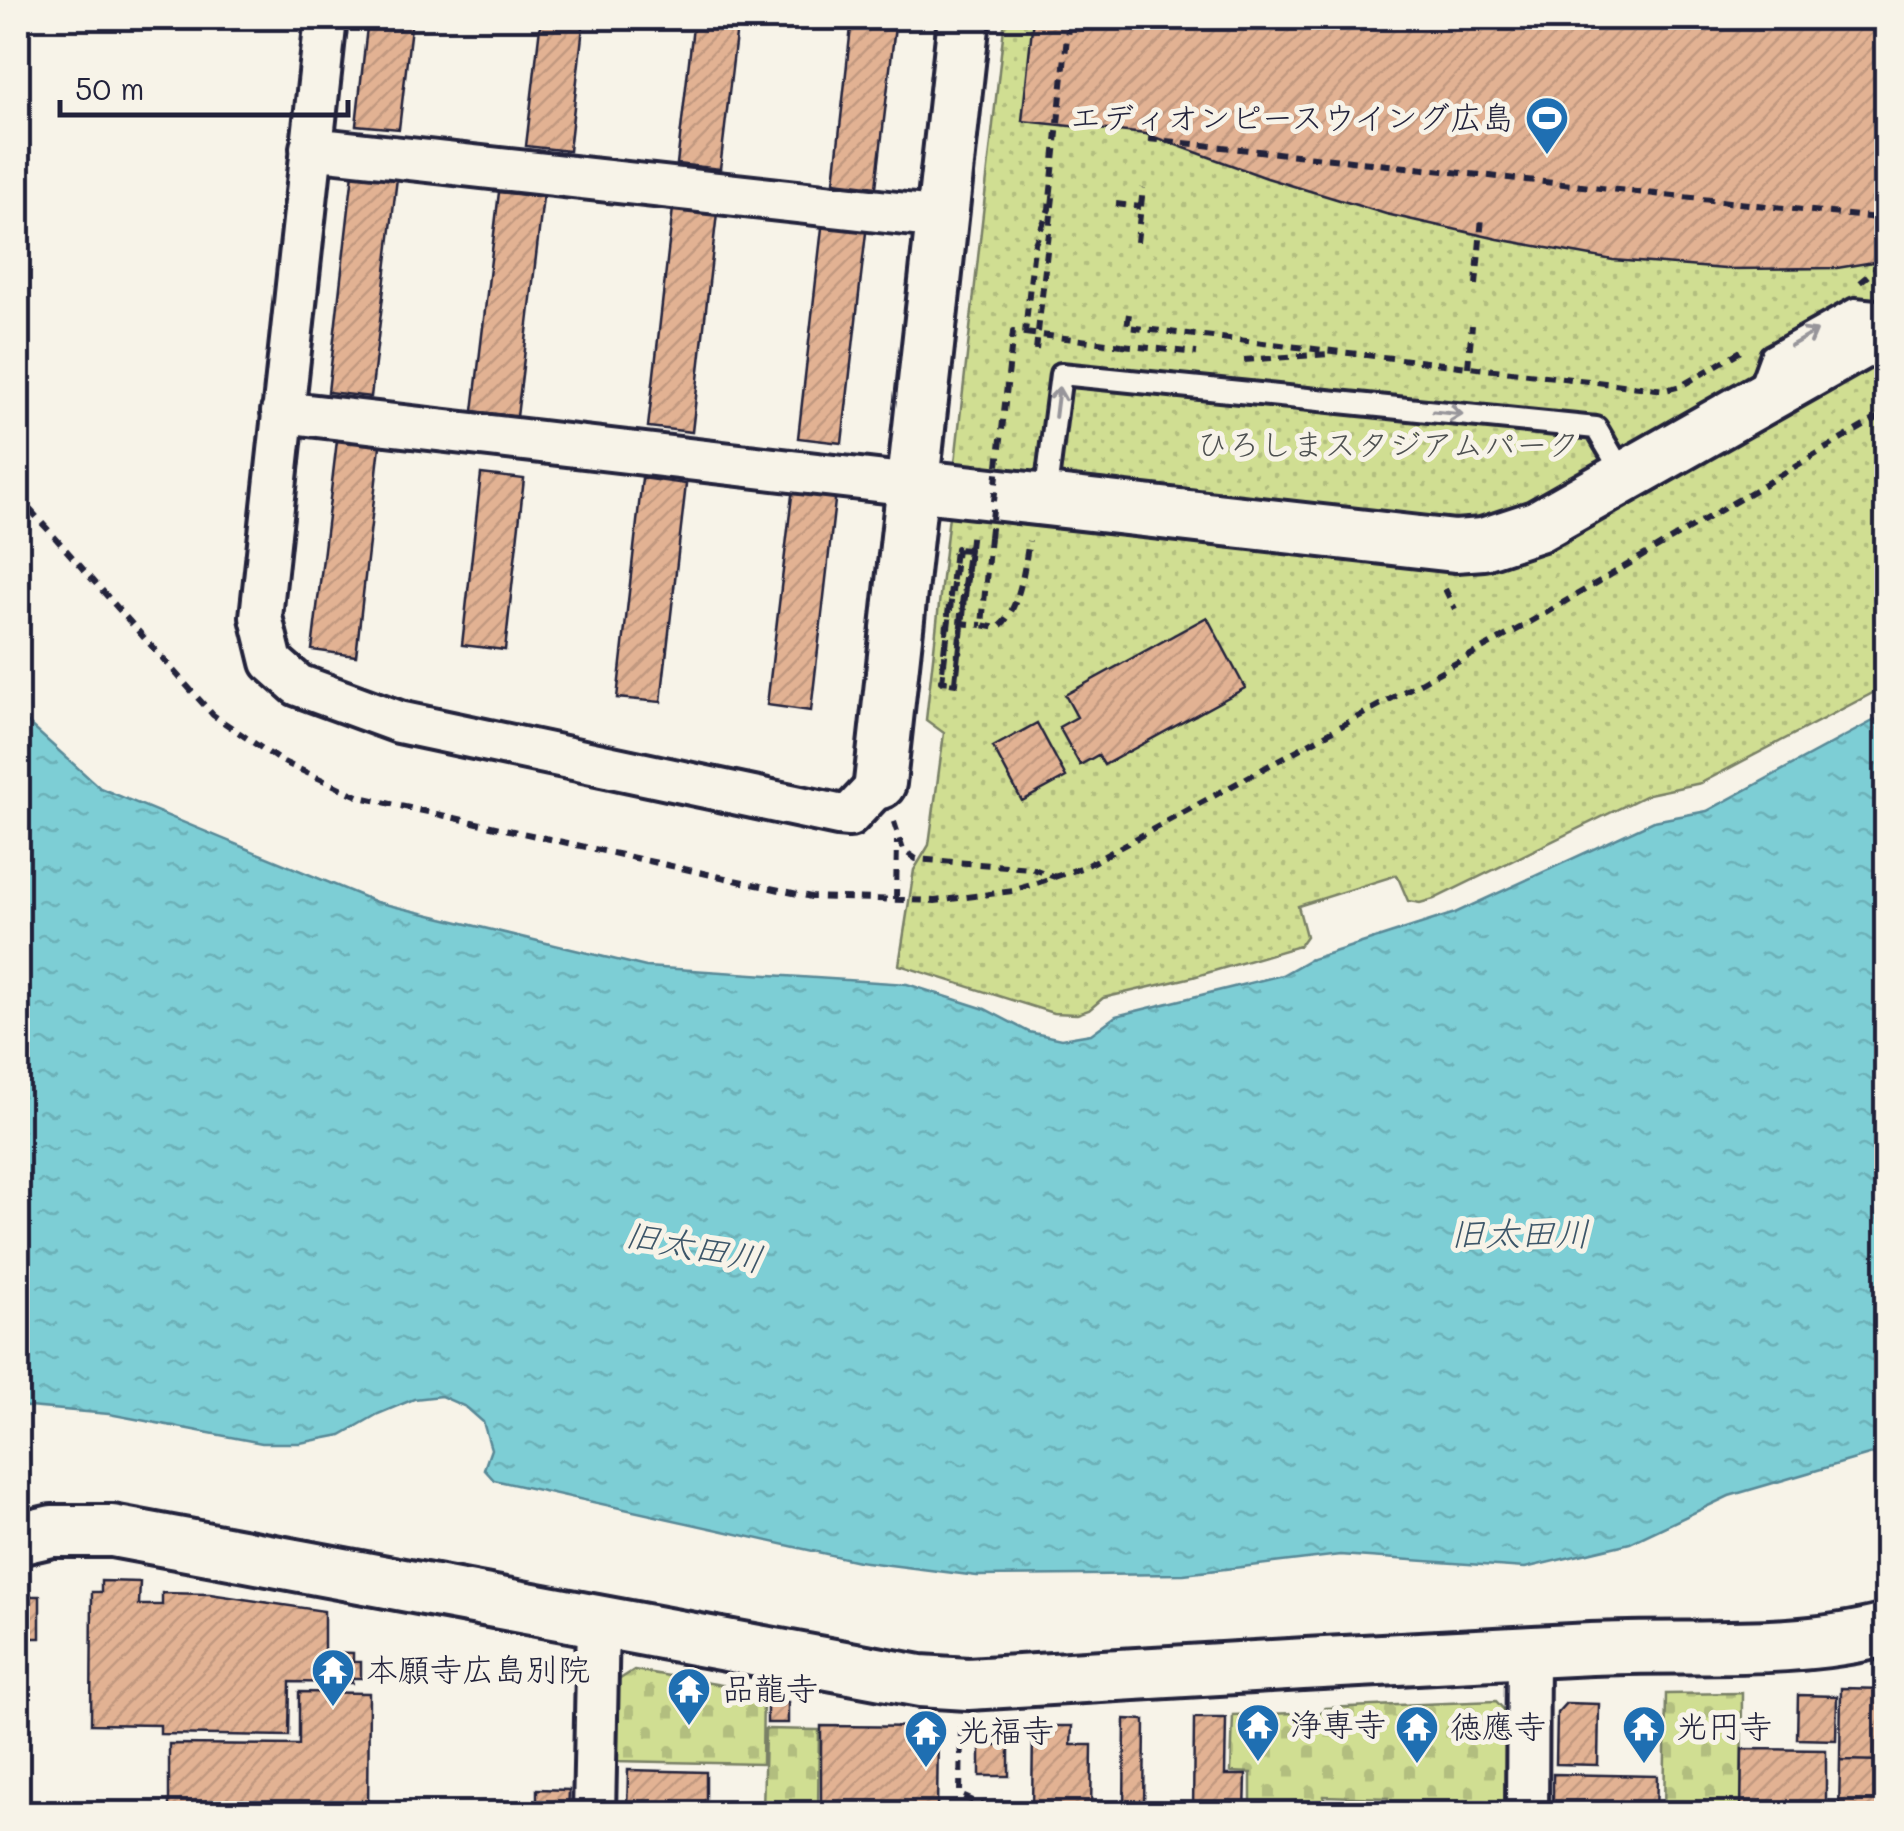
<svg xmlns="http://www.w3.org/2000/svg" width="1904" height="1831" viewBox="0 0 1904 1831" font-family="Mali,'Klee One',sans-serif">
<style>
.cemetery{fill:url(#cemetery-stones);stroke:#798066;stroke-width:2.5}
.park{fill:url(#park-dots);stroke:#798066;stroke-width:2.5}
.water{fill:url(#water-ripples);stroke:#598997;stroke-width:2.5}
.building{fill:url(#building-hatch);stroke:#22223b;stroke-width:2.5}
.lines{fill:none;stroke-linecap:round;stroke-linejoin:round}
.service-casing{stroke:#22223b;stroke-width:28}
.minor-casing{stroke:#22223b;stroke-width:48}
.tertiary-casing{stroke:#22223b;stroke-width:58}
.path{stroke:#22223b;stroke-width:6;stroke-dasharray:10 8;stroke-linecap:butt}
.service{stroke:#f7f3e8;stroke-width:20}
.minor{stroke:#f7f3e8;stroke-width:40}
.tertiary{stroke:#f7f3e8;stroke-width:50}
.path-bridge{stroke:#22223b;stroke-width:6;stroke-dasharray:10 8;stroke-linecap:butt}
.oneway{stroke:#97959a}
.labels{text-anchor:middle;stroke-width:10;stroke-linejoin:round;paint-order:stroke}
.poi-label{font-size:32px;fill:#22223b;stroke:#f7f3e8;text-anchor:start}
.park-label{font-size:32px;fill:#4e5151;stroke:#f7f3e8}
.water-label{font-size:35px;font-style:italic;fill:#3d5669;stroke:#f7f3e8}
</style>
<defs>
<pattern id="cemetery-stones" width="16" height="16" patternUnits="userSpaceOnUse" patternTransform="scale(2.5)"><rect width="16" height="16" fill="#d0de92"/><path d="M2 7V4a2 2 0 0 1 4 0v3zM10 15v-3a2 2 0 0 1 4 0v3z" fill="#b2be7f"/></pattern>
<pattern id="park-dots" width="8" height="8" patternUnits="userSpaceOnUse" patternTransform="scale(2.5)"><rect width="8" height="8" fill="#d0de92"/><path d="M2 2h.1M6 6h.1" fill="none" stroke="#b2be7f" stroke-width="1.8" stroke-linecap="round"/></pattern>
<pattern id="water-ripples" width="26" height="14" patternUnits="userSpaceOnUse" patternTransform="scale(2.5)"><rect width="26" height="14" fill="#7dced5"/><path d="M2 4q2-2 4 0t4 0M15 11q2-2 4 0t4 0" fill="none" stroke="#6cb1b8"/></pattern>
<pattern id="building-hatch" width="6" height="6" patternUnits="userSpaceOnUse" patternTransform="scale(2.5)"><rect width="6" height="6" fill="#e2b293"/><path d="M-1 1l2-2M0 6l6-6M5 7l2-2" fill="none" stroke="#c29980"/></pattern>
</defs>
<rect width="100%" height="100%" fill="#f7f3e8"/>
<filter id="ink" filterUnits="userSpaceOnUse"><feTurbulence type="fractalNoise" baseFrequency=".01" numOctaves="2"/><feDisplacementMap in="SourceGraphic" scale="20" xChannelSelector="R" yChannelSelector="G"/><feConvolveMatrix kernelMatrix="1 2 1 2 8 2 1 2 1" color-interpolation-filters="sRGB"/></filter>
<g filter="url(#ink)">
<path class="cemetery" d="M 634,1670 L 763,1692 L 762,1764 L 614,1761 L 617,1681 Z
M 1742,1693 L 1741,1813 L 1664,1813 L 1666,1694 Z
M 1496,1701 L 1510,1716 L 1509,1813 L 1388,1813 L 1388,1798 L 1324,1796 L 1323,1813 L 1251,1813 L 1251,1773 L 1231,1772 L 1233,1715 L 1324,1712 L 1325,1708 Z
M 765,1729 L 819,1730 L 818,1813 L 763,1813 Z"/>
<path class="park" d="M 1005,18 L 1886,18 L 1886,686 L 1701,783 L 1649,794 L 1434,899 L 1420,903 L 1408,901 L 1397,875 L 1298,906 L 1306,936 L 1299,946 L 1193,977 L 1103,998 L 1089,1010 L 1077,1014 L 1053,1013 L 899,965 L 914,870 L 929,845 L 944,733 L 926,720 Z"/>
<path class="water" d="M 18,714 L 100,788 L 376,902 L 646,967 L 907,984 L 985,1009 L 1029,1032 L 1061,1039 L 1091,1034 L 1116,1016 L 1282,975 L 1309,960 L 1455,913 L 1654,821 L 1707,811 L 1886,714 L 1886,1450 L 1729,1496 L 1630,1543 L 1525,1568 L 1340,1555 L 1184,1574 L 977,1576 L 858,1561 L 494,1480 L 484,1469 L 491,1449 L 483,1422 L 466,1407 L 441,1396 L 414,1399 L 378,1414 L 341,1435 L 300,1443 L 262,1443 L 109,1414 L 18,1406 Z"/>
<path class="building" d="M 368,18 L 412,18 L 399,129 L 356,125 Z
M 541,18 L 584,18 L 569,151 L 526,146 Z
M 694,18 L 738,18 L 720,169 L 677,164 Z
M 852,18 L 896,18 L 876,187 L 834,182 Z
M 1033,18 L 1886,18 L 1886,260 L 1837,268 L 1725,269 L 1613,260 L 1498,239 L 1386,214 L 1267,178 L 1146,134 L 1022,121 Z
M 353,173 L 397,178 L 371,397 L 328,392 Z
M 499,192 L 543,197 L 517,417 L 473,411 Z
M 673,208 L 717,213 L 692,432 L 648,427 Z
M 823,219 L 867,224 L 842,443 L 798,438 Z
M 338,432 L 381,437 L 356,656 L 312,650 Z
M 481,474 L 524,479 L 505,650 L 462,645 Z
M 642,478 L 686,484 L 661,702 L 617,698 Z
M 793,487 L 836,492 L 811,711 L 767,705 Z
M 1207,617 L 1245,688 L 1104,765 L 1098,755 L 1080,765 L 1059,727 L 1077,717 L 1065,695 Z
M 1037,723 L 1066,777 L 1022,801 L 993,747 Z
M 101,1581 L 140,1582 L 139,1605 L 162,1605 L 162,1593 L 210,1594 L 324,1611 L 324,1652 L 353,1653 L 353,1662 L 361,1662 L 361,1678 L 352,1678 L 352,1683 L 290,1682 L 289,1736 L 160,1734 L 160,1725 L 91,1724 L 92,1592 L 101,1592 Z
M 18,1596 L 40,1596 L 40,1638 L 18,1638 Z
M 1841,1688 L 1886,1689 L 1886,1761 L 1840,1760 Z
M 299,1692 L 369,1693 L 368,1814 L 169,1814 L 169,1744 L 299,1745 Z
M 1798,1695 L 1837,1696 L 1836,1740 L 1797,1739 Z
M 767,1702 L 788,1702 L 788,1723 L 767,1723 Z
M 1566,1703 L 1599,1704 L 1598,1765 L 1556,1764 L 1557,1713 Z
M 1194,1718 L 1226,1718 L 1225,1775 L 1246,1775 L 1245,1814 L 1193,1814 Z
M 1125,1719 L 1145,1720 L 1144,1812 L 1124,1811 Z
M 821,1726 L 938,1727 L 937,1814 L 821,1814 Z
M 1033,1726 L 1072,1726 L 1071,1745 L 1092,1745 L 1091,1814 L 1032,1814 Z
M 980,1746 L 1009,1746 L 1009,1776 L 980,1776 Z
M 1742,1749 L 1826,1750 L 1826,1814 L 1741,1814 Z
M 1840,1760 L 1886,1761 L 1886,1814 L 1839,1814 Z
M 628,1770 L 706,1772 L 706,1814 L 627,1814 Z
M 1553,1774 L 1657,1776 L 1656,1814 L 1553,1814 Z
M 537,1789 L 569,1790 L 568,1814 L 537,1814 Z"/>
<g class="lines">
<g class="service-casing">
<path id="service" d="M 1757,394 L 1771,356 L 1855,309 L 1886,312
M 1045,498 L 1061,374 L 1596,428 L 1625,477"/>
</g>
<g class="minor-casing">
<path id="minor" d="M 326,18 L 261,617 L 272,662 L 298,685 L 399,722 L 838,815 L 849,816 L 880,783
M 311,148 L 942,218
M 282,412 L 912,485
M 594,1814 L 598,1622
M 1527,1814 L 1528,1653"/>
</g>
<g class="tertiary-casing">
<path id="tertiary" d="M 912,485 L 1455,546 L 1483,544 L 1538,526 L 1886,329
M 880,783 L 964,18
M 18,1539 L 52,1531 L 112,1531 L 920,1681 L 968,1684 C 1176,1671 1383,1659 1591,1649 C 1690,1644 1790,1655 1886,1630"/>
</g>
<path class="path" d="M 1148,139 L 1886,219
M 1116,204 L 1141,207
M 1137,242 L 1143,188
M 1860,282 L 1886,261
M 1476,285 L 1482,217
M 1129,314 L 1127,327 L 1665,390 L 1681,386 L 1741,351
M 1122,345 L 1197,353
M 1036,350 L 1053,197 L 1059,198
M 1244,360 L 1331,354
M 1468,367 L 1472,325
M 18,496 L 213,715 L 279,760 L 360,797 L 811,897 L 935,901 L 1013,891 L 1084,867 L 1520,628 L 1886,413
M 990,537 L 982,625 L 997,628 C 1020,612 1024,568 1029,541
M 1445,589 L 1455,609
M 960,623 L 982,625
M 894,822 L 903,850 L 916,859 L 1031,868 L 1055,877
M 896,899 L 897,841
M 961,1727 L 960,1795 L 1002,1814"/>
<use href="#service" class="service"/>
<use href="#minor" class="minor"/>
<use href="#tertiary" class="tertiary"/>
<path class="path-bridge" d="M 1025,333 L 1122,345
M 990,537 L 1013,332 L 1025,333 L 1034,246 L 1049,209 L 1069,18
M 960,623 L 968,550 L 955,549 L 941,681 L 955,682 L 969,549 L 957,548 L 942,682 L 956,684 L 972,529"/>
</g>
<defs><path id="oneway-shaft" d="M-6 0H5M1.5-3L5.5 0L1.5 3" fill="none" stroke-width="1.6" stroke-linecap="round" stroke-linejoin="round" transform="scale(2.5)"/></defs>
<g class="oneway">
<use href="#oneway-shaft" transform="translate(1804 338) rotate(-30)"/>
<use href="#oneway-shaft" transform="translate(1057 402) rotate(-83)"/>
<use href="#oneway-shaft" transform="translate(1448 413) rotate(6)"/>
</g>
</g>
<defs>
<g id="stadium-pin" transform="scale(2.25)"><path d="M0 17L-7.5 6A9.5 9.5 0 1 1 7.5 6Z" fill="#1f6fb2" stroke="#f7f3e8"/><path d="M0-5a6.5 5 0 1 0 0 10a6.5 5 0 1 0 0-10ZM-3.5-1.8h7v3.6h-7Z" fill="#fff"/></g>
<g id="temple-pin" transform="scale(2.25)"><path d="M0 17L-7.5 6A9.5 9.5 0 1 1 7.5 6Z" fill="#1f6fb2" stroke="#f7f3e8"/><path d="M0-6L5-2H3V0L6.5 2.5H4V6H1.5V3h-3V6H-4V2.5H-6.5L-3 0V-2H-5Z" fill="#fff"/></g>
</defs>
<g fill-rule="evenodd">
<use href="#stadium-pin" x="1547" y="118"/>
<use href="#temple-pin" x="333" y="1670"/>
<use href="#temple-pin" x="689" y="1689"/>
<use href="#temple-pin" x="1258" y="1725"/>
<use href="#temple-pin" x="1417" y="1727"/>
<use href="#temple-pin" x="1644" y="1727"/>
<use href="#temple-pin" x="926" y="1731"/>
</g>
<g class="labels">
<g class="poi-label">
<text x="1514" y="129" text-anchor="end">エディオンピースウイング広島</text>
<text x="366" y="1681">本願寺広島別院</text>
<text x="722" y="1700">品龍寺</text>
<text x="1290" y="1736">浄専寺</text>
<text x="1450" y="1738">徳應寺</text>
<text x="1676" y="1738">光円寺</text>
<text x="958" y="1742">光福寺</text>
</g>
<g class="park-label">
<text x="1388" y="456">ひろしまスタジアムパーク</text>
</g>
<g class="water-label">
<text x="1520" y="1246">旧太田川</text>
<text transform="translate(694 1247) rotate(11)" y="12">旧太田川</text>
</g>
</g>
<rect width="1904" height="1831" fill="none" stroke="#f7f3e8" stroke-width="60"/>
<rect x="30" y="30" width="1844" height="1771" fill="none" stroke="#22223b" stroke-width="4" filter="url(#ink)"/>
<path d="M60 100v15h288v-15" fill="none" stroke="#22223b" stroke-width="5"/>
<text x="75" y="100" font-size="30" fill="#22223b" stroke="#f7f3e8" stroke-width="8" paint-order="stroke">50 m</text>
</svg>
